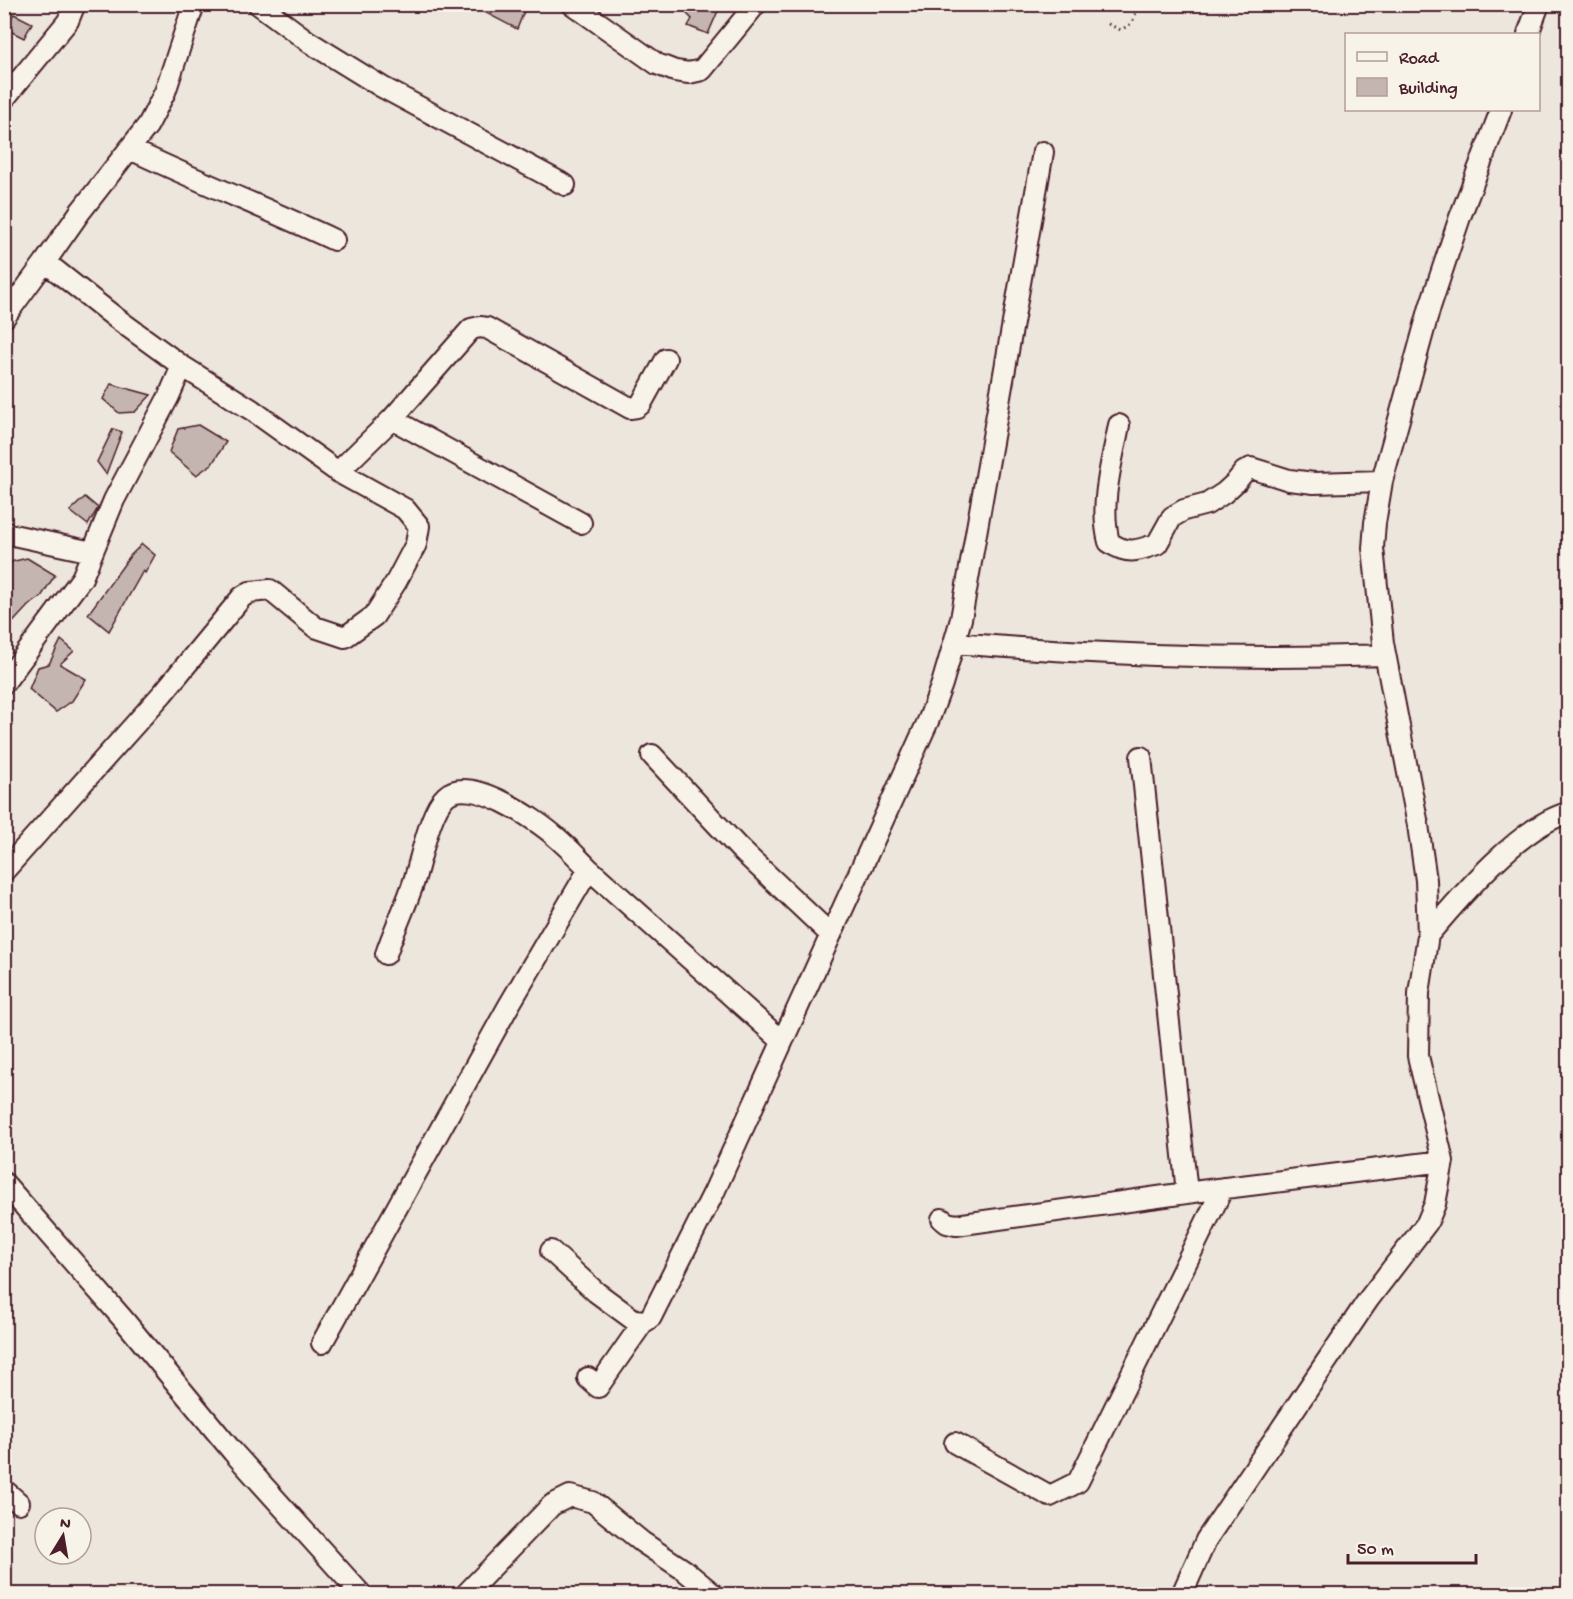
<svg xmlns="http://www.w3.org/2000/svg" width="1573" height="1599" viewBox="0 0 1573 1599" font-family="'Gochi Hand',sans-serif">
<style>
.building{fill:#c4b5b0;stroke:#4a1f2b;stroke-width:1.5}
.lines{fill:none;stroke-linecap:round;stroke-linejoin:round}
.minor-casing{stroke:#4a1f2b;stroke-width:24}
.path{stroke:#4a1f2b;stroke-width:3;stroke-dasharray:1.5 4.5;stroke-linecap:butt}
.minor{stroke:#f7f3e8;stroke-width:20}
</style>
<rect width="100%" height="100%" fill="#ece6dd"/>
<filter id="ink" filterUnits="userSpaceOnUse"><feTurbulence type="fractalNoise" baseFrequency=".0167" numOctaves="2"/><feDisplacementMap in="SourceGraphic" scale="12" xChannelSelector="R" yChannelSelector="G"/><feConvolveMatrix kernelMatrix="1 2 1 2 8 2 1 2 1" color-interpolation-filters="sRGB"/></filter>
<g filter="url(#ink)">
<path class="building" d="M 469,4 L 527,4 L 517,29 Z
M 694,4 L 721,4 L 708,34 L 688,26 L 692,19 L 687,14 Z
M 4,12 L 12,16 L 14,14 L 32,23 L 24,38 L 4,28 Z
M 111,384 L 151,395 L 135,412 L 119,413 L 103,399 Z
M 198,425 L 226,442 L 212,464 L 196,475 L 169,452 L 178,429 Z
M 113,429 L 122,432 L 106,474 L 97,462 Z
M 85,497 L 98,508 L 88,525 L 70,511 Z
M 142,544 L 155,555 L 145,573 L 143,571 L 109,631 L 88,614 L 130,556 Z
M 27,558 L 55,575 L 41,597 L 28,606 L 4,632 L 4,569 L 7,563 Z
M 61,640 L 74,651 L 60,664 L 86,679 L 72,701 L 56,712 L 29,689 L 38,667 L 49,664 Z"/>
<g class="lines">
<g class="minor-casing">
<path id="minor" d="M 258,4 L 309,42 L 382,87 L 565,185
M 572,4 L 657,64 L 675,71 L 689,73 L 702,70 L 756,4
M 1528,34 L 1539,4
M 4,99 L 68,21 L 75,4
M 130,149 C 197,181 266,208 334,240
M 45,262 L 80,212 L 148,125 L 165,92 L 194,4
M 4,318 L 45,262 L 116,318 L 182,366 L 252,410 L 338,472 L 405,509 L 419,526 L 416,544 L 396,582 L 374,616 L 345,637 L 315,627 L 270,590 L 250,592 L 242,597 L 163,693 L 4,871
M 392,419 L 581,523
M 1119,425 C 1112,463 1099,504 1109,542 C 1127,555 1137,551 1157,544 L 1172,517 L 1184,510 L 1207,504 L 1224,493 L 1236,482 L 1244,472 L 1251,468 L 1289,480 L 1314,483 L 1382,481
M 338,472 L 392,419 L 471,329 L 480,327 L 487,328 L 630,408 L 637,407 L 641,404 L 666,359
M 4,533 L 92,552
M 955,643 C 1098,655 1242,660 1385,655
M 4,683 L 82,578 L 114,500 L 169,396 L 182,366
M 652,755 L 739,848 L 830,934
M 1141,757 L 1187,1193
M 1428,935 C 1460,897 1521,825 1568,813
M 386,954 C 394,930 406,906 414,881 C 421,859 430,810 446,796 C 470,774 537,820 556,837 C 568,847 578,858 589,869
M 4,1183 L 123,1319 L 233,1452 L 361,1594
M 942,1219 L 947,1223 L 956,1225 L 1201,1191 L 1443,1161
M 551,1251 L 596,1292 L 634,1320 L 646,1321 L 651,1317 L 714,1192 L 929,719 L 942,684 L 961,619 L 1043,152
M 322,1343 L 508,1007 L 589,869 L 782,1041
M 588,1378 L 598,1387 L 644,1321
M 955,1443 L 1050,1496 L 1078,1482 L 1223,1188
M 4,1490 L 19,1503
M 466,1594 L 552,1505 L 570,1496 L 593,1502 L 642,1542 L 684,1570 L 713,1594
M 1182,1594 L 1206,1540 L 1368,1300 L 1427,1223 L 1435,1204 L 1443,1161 L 1418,1056 L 1419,993 L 1428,935 L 1426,880 L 1418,825 L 1383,643 L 1373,548 L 1375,523 L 1382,481 L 1430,307 L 1460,217 L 1501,110"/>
</g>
<path class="path" d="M 1108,24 L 1121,30 L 1132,23 L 1139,4"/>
<use href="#minor" class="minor"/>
</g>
</g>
<rect width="1573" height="1599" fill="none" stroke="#f7f3e8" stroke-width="24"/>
<rect x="12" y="12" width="1549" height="1575" fill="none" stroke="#4a1f2b" stroke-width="2" filter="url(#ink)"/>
<rect x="1345" y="33" width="195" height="78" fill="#f7f3e8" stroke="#b29e9c" stroke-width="1.5"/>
<rect x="1357" y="52" width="30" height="9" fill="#f7f3e8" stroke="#b29e9c" stroke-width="1.5"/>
<text x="1399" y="63" font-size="18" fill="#4a1f2b">Road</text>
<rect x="1357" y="78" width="30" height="18" fill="#c4b5b0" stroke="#b29e9c" stroke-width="1.5"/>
<text x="1399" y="93" font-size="18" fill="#4a1f2b">Building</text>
<g transform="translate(63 1536) rotate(11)"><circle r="28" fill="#f7f3e8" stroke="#b29e9c" stroke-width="1.5"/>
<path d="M0-4.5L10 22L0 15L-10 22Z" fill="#4a1f2b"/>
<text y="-9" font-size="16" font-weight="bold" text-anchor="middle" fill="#4a1f2b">N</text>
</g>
<path d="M1348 1554v9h128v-9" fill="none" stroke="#4a1f2b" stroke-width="3"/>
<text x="1357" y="1554" font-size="18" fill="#4a1f2b" stroke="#f7f3e8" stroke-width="4.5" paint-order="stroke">50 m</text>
</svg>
